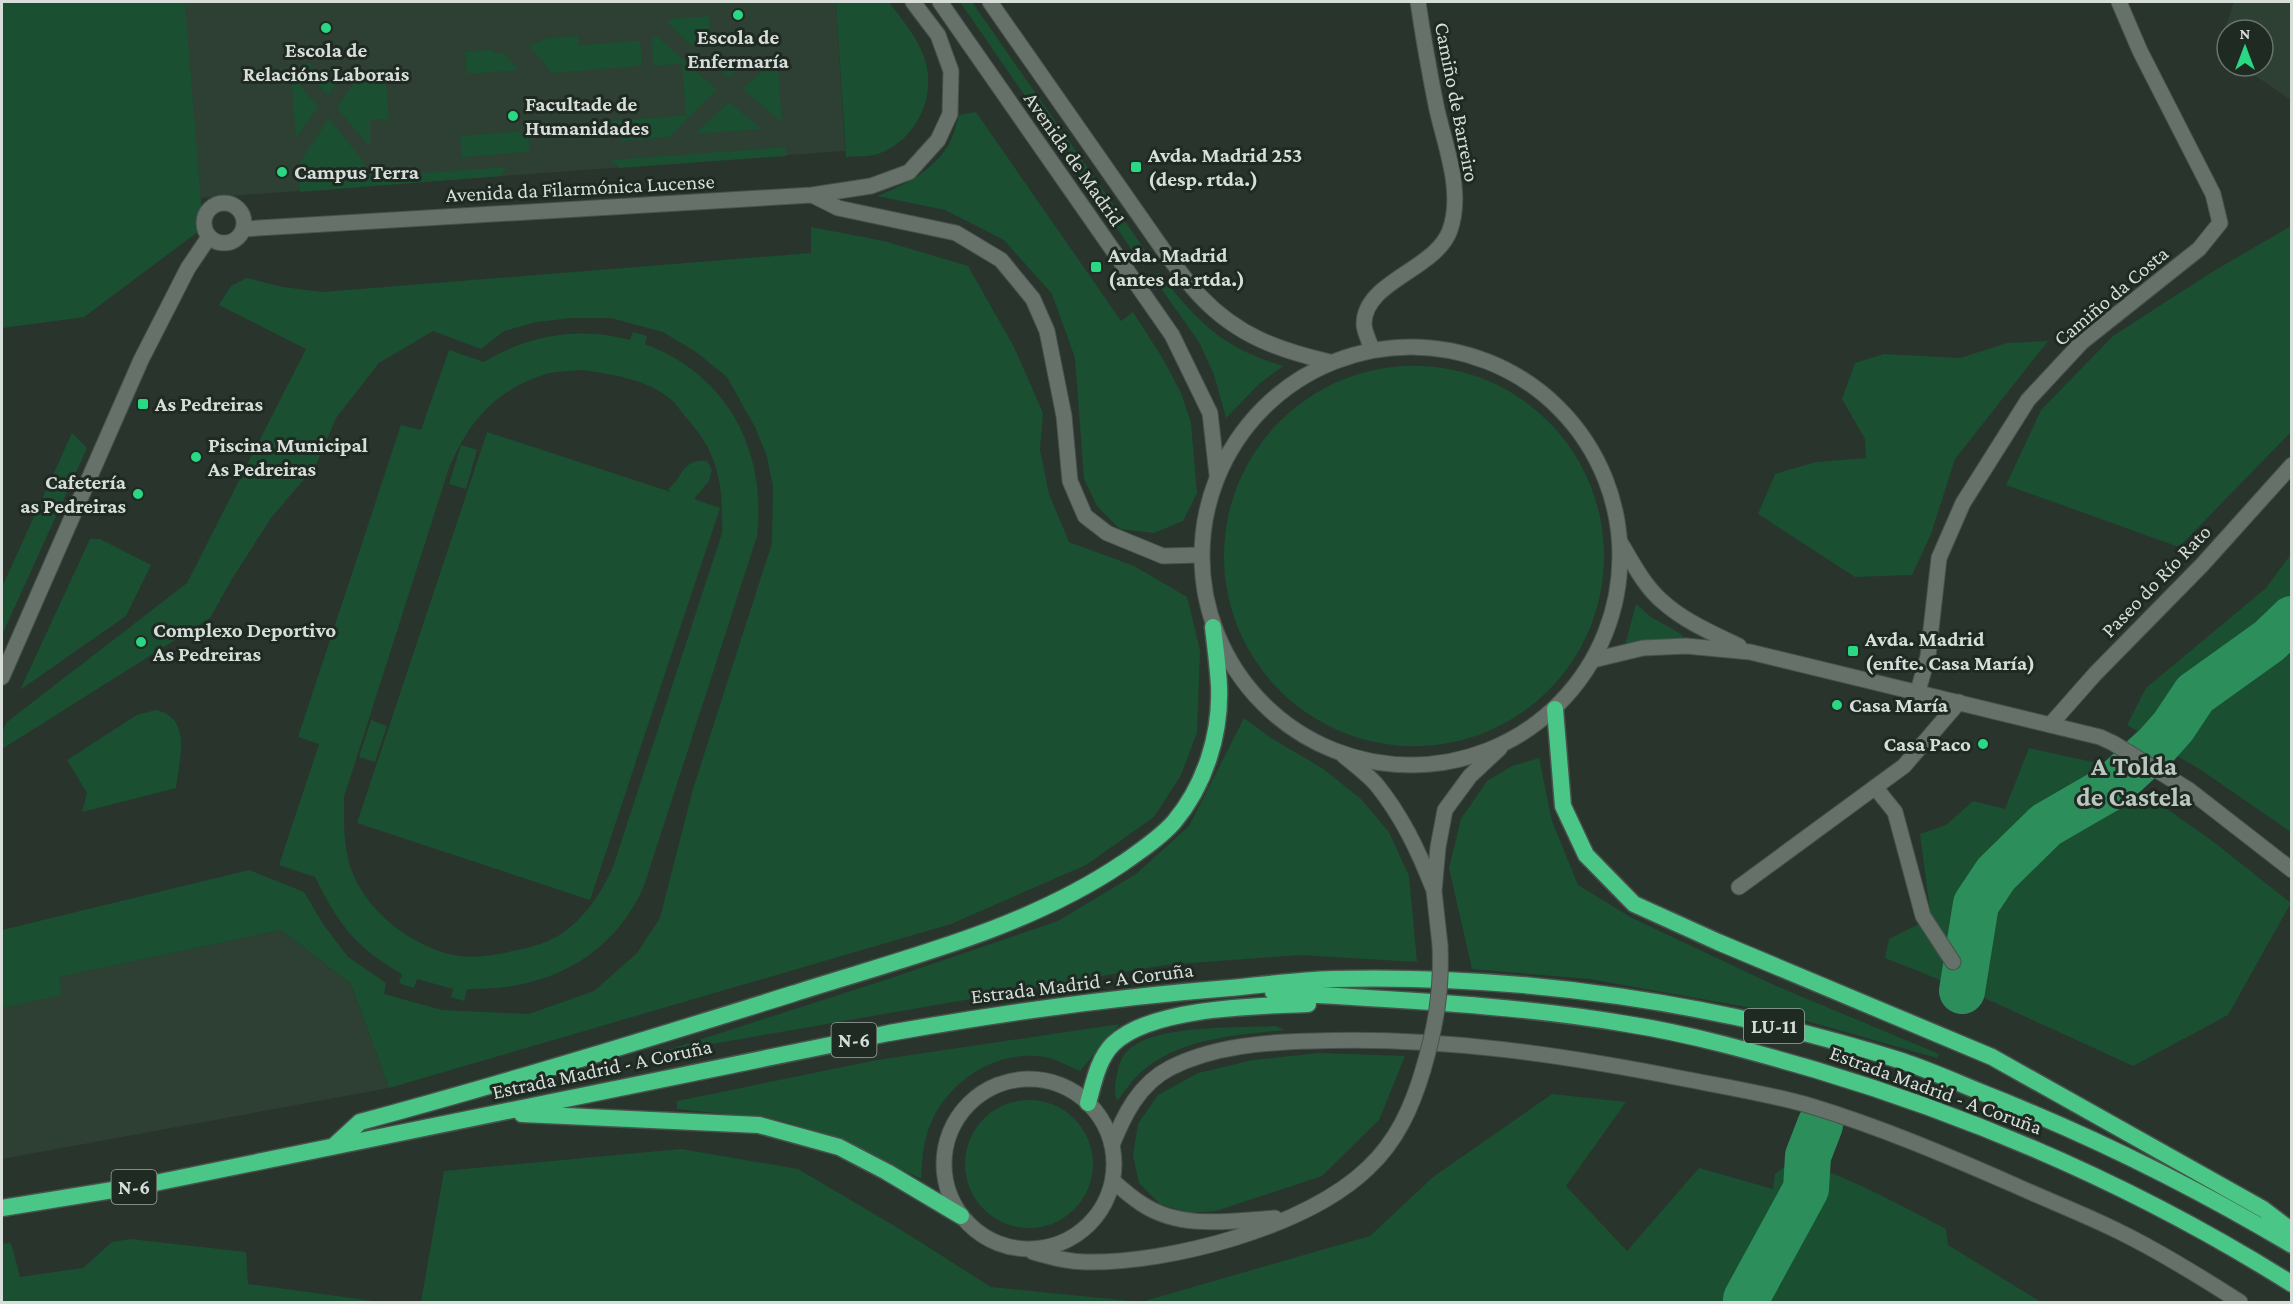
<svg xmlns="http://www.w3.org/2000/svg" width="2293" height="1304" viewBox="0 0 2293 1304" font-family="'Crimson Pro',serif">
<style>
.built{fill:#2e3f33}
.green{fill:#1a4f31;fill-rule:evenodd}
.water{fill:#2c8f5b}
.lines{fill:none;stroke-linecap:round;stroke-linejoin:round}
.river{stroke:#2c8f5b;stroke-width:46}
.minor-casing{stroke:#48524c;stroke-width:17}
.tertiary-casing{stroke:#48524c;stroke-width:17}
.trunk-casing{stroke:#48524c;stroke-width:19}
.minor{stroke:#657169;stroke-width:15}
.tertiary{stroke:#657169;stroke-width:15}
.trunk{stroke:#4ac686;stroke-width:16}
.tertiary-bridge-casing{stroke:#48524c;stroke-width:17;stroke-linecap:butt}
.tertiary-bridge{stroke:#657169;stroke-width:15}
.poi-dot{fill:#2ad884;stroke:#1f2a23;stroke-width:2}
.labels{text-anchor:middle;stroke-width:6;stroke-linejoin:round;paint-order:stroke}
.shield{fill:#1f2a23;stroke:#a0a8a3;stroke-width:1.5}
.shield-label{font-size:20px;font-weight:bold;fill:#d7deda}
.poi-label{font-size:21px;font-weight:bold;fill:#d7deda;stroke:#1f2a23;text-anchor:start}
.street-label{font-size:21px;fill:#d7deda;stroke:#1f2a23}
.district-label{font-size:27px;font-weight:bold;fill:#bbc8bf;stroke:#1f2a23}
</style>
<rect width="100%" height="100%" fill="#29342d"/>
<path class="built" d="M 2,2 L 836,2 L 845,151 L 201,198 L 203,228 L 84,317 L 2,328 Z
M 2234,2 L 2291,2 L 2291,100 L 2241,66 L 2263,66 L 2263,30 L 2227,30 L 2227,57 L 2218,50 Z
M 281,930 L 351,984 L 389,1088 L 2,1159 L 2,1006 L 58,977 Z"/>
<path class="green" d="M 2,2 L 185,2 L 203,228 L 84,317 L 2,328 Z
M 836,2 L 889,2 C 900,17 915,34 922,52 C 940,91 918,140 878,154 C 868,157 856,156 846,157 Z
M 960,2 L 972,2 L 1152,260 L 1143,266 Z
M 709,16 L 711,34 L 733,33 L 737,38 L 760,36 L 760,33 L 763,33 L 763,40 L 690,45 L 669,24 L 668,19 Z
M 578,36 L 579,45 L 640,41 L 642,66 L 552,73 L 529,46 L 548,38 Z
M 657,36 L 717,90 L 669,137 L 622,141 L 621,132 L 587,135 L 586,123 L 688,115 L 686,114 L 682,64 L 653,66 L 652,39 Z
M 493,50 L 494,53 L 504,53 L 518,70 L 467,74 L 465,52 Z
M 752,57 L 729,78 L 708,60 Z
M 777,57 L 782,123 L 743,89 Z
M 311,63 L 311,71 L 324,71 L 324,78 L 340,77 L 328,96 L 300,64 Z
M 385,71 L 389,119 L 370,120 L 370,147 L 337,108 L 360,73 Z
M 291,74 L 318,107 L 296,138 Z
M 729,102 L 762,129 L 694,134 Z
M 976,112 L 1121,321 L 1133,312 L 1163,359 L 1181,393 L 1191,423 L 1197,493 L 1183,521 L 1154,533 L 1120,529 L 1097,506 L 1084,479 L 1075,358 L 1052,294 L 1004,240 L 945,210 L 877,196 C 905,185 935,170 950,142 C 954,134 956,124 959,115 Z
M 329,118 L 363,161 L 365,165 L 363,168 L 301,171 L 299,163 Z
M 528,131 L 530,152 L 462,157 L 460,136 Z
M 786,147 L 786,156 L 619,168 L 610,160 Z
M 507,167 L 501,176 L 300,192 L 299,182 Z
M 2291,226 L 2291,432 L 2179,547 L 2006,485 L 2041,410 L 2113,336 L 2212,272 Z
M 811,227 L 884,241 L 968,266 L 1014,347 L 1043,413 L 1040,450 L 1049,494 L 1069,542 L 1134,566 L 1187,597 L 1200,650 L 1197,733 L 1181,775 L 1154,817 L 1086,865 L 951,924 L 389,1088 L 351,984 L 281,930 L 59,977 L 62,995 L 2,1008 L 2,930 L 249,870 L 304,892 L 323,924 L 348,957 L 386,983 L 384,994 L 442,1010 L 529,1014 L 594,991 L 637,953 L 660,918 L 693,789 L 772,543 L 773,487 L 767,457 L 756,429 L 727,377 L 696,352 L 663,332 L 611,318 L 572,318 L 536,322 L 504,331 L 481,349 L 433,331 L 379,363 L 336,418 L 316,465 L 271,518 L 232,579 L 210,618 L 2,749 L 2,732 L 7,722 L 187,583 L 306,349 L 219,305 L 231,286 L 247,278 L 282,287 L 323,292 L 811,253 Z
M 1159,273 C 1197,321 1222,348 1283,366 L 1259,384 L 1226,418 L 1214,375 L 1199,342 L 1153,277 Z
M 633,332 L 647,336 L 645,344 C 727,375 767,449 757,536 L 644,886 C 612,959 544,991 467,989 L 464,1001 L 451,997 L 453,989 L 417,979 L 414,988 L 399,983 L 402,974 C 356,948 338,924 315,877 L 279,865 L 319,744 L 298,737 L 401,425 L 421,430 L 449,350 L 484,362 C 528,335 580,326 630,340 ZM 582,370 C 610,374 647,379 669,398 C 675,402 679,409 684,415 C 719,453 723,483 722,533 L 613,867 C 601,893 587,915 564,932 C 550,942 533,947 517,950 C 497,955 473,959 453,955 C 411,945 370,914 353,874 C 343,850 344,822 344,797 L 449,468 C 469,421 495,390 546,374 C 557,371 571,371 582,370 Z
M 2048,341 L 1955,459 L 1931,534 L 1912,575 L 1855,577 L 1758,514 L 1775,474 L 1816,462 L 1866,458 L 1865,439 L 1842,399 L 1855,363 L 1884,354 L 1960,358 L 2007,343 Z
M1224 556a190 190 0 1 1 380 0a190 190 0 1 1-380 0Z
M 487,432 L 671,492 L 668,489 C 684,477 681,459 707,461 L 712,470 L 709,481 L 694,499 L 720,508 L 590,900 L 357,823 Z
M 72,433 L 87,448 L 2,635 L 2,587 Z
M 461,445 L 477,450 L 466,489 L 449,484 Z
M 90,539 L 100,539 L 151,565 L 126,616 L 20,690 Z
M 2291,554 L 2291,607 L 2259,637 L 2239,649 L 2180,695 L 2154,741 L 2127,725 L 2146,688 L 2266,588 Z
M 1636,604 L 1651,617 L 1681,634 L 1685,640 L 1656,639 L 1625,645 Z
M 2291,629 L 2291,832 L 2201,770 L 2162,747 L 2217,683 L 2281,638 Z
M 156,710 C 193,718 179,761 176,788 L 82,812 L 87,793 L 67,760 L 137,715 Z
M 1244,718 L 1271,738 L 1322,768 L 1361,799 L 1389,832 L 1409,876 L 1417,962 L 1300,955 L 1165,965 L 655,1054 L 885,980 L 1058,921 L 1136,874 L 1189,826 Z
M 371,720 L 387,726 L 375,762 L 359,757 Z
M 2029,748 L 2093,762 L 2149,796 L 2215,843 L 2291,903 L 2228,1015 L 2133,1066 L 1978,995 L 1885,958 L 1889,939 L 1931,918 L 1920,834 L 1946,825 L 1973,801 L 2005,809 Z
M 1539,758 L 1552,821 L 1578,885 L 1632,918 L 1774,985 L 1939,1054 L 1937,1058 L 1775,1012 L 1589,979 L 1472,969 L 1449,868 L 1461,819 L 1487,781 L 1512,766 Z
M 1120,1024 L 1080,1071 C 1070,1067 1060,1061 1050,1058 C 996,1046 939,1085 926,1138 C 922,1151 922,1165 921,1179 L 830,1135 L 775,1119 L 677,1109 L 677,1101 L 877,1060 Z
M 1276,1026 L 1284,1030 C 1233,1035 1171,1039 1134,1079 C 1128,1086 1123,1094 1117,1101 C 1114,1091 1115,1085 1117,1074 C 1118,1066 1122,1056 1128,1050 C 1155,1024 1239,1028 1276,1026 Z
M 1319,1053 L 1405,1056 L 1379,1120 L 1322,1176 L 1216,1211 L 1189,1213 L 1160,1204 L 1139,1183 L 1133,1155 L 1138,1124 L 1158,1095 L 1198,1073 L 1253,1060 Z
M 1552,1094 L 1626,1102 L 1566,1186 L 1627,1251 L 1699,1168 L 1773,1189 L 1775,1174 L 1794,1160 C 1848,1176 1896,1203 1946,1229 L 1948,1245 L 2041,1302 L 421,1302 L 444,1171 L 681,1149 L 798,1169 L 903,1231 L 991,1287 L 1141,1302 L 1370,1236 L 1433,1177 Z
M965 1164a64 64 0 1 1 128 0a64 64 0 1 1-128 0Z
M 130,1239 L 246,1252 L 248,1284 L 381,1302 L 2,1302 L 2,1244 L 11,1243 L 20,1277 L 83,1268 L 112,1242 Z"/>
<path class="water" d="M 2291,607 L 2291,629 L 2281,638 L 2217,683 L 2162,747 L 2154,741 L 2180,695 L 2239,649 L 2259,637 Z"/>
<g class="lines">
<path class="river" d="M 1962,991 L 1976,904 L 1996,874 L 2046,825 L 2110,788 L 2156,746 L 2173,727 L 2195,694 L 2269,641 L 2292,619
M 1746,1302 L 1746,1299 L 1806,1189 L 1808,1156 L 1820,1125"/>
<g class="minor-casing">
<path id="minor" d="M 812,195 L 838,208 L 956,233 L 1001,260 L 1033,299 L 1047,331 L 1064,416 L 1070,481 L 1085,516 L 1107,533 L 1163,556 L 1200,555
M204 223a20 20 0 1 1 40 0a20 20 0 1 1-40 0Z
M 243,229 L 812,195 L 871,186 L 909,172 L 938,140 L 950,114 L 951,71 L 938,35 L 913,2
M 1372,350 C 1370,342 1364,332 1364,324 C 1364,281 1436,270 1450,230 C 1464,190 1444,144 1436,105 C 1429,70 1423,36 1418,2
M 1620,542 C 1633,563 1644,586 1663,602 C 1684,621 1714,634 1739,646
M 1593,660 L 1643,648 L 1686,646 L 1750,652 L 2100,737 L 2113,743 L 2189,790 L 2292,870
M 2,677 L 141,360 L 188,268 L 209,237
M 1918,691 L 1928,656 L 1939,558 L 1963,503 L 2028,400 L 2082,342 L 2199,249 L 2220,223 L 2213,194 L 2140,51 L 2119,2
M 1875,787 L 1895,812 L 1923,916 L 1953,962
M 1739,887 L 1904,766 L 1959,702
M 1112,1145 C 1124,1115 1139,1084 1170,1068 C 1213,1046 1266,1042 1313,1041 C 1437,1036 1564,1055 1685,1079 C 1727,1087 1770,1094 1811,1106 C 1880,1127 1946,1155 2012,1184 C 2047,1200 2084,1214 2118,1231 C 2161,1252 2201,1277 2240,1302"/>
</g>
<g class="tertiary-casing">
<path id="tertiary" d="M 940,2 L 1172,335 L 1210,413 L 1217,475
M 990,2 L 1169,258 C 1180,271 1189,285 1201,297 C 1238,336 1279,350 1330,362
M1202 556a209 209 0 1 1 418 0a209 209 0 1 1-418 0Z
M 2050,725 L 2095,674 L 2202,565 L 2292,465
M 1344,756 C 1355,765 1367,774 1376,784 C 1402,816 1418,850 1433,888
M 1440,945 L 1434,891 L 1438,847 L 1445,810 L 1470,776 L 1500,748
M944 1164a85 85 0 1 1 170 0a85 85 0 1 1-170 0Z
M 1113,1181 C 1122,1189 1131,1197 1142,1204 C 1181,1230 1231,1221 1275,1218
M 1033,1252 C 1051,1257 1068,1262 1087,1262 C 1171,1263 1307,1227 1368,1168 C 1397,1141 1412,1107 1423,1070"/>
</g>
<g class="trunk-casing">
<path id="trunk" d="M 1555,709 L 1563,806 L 1586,855 L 1634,904 L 1718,942 L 1992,1057 L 2263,1209 L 2292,1231
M 1273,992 C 1391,1000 1510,1004 1627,1024 C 1691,1034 1754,1052 1816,1070 C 1983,1120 2144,1191 2292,1284
M 1088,1103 C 1094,1082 1098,1059 1113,1044 C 1151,1007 1257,1006 1308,1004
M 522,1114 L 759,1125 L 839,1147 L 887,1172 L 961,1216
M 335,1145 L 360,1122 C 505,1083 649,1039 792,994 C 904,958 1024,930 1123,863 C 1140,851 1160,838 1174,822 C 1205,785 1221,734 1219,686 C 1218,666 1215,646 1213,627
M 2,1208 L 150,1184 L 889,1033 C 1002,1013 1115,997 1230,988 C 1263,985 1298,980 1332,979 C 1523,974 1719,1003 1902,1061 C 1929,1070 1956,1082 1983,1093 C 2090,1135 2193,1186 2292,1245"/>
</g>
<use href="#minor" class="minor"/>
<use href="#tertiary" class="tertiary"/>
<use href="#trunk" class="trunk"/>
<g class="tertiary-bridge-casing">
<path id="tertiary-bridge" d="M 1423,1070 C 1436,1026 1442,990 1440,945"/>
</g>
<use href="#tertiary-bridge" class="tertiary-bridge"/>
</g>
<g class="poi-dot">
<circle cx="738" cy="15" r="6"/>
<circle cx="326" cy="28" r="6"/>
<circle cx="513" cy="116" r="6"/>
<rect x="1130" y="161" width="12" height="12" rx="3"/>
<circle cx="282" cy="172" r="6"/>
<rect x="1090" y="261" width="12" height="12" rx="3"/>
<rect x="137" y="398" width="12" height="12" rx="3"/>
<circle cx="196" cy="457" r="6"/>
<circle cx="138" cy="494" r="6"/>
<circle cx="141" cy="642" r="6"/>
<rect x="1847" y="645" width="12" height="12" rx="3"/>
<circle cx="1837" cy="705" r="6"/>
<circle cx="1983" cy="744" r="6"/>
</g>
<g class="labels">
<g class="shield">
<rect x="1744" y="1009" width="60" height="34" rx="4.5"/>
<rect x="831.5" y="1023" width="45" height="34" rx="4.5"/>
<rect x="111.5" y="1170" width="45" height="34" rx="4.5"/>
</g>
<g class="shield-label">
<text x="1774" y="1033">LU-11</text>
<text x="854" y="1047">N-6</text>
<text x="134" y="1194">N-6</text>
</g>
<g class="poi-label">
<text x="738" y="44" text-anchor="middle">Escola de<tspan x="738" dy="24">Enfermaría</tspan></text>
<text x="326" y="57" text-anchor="middle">Escola de<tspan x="326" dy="24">Relacións Laborais</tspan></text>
<text x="525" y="111">Facultade de<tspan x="525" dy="24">Humanidades</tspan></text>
<text x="1148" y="162">Avda. Madrid 253<tspan x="1148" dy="24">(desp. rtda.)</tspan></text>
<text x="294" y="179">Campus Terra</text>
<text x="1108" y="262">Avda. Madrid<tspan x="1108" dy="24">(antes da rtda.)</tspan></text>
<text x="155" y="411">As Pedreiras</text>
<text x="208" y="452">Piscina Municipal<tspan x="208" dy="24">As Pedreiras</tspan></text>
<text x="126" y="489" text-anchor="end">Cafetería<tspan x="126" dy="24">as Pedreiras</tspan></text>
<text x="153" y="637">Complexo Deportivo<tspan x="153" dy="24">As Pedreiras</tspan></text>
<text x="1865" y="646">Avda. Madrid<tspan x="1865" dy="24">(enfte. Casa María)</tspan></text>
<text x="1849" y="712">Casa María</text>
<text x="1971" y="751" text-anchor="end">Casa Paco</text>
</g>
<g class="street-label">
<text transform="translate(1457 102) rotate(79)" y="7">Camiño de Barreiro</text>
<text transform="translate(1074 159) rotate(55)" y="7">Avenida de Madrid</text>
<text transform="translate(580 188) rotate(-3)" y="7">Avenida da Filarmónica Lucense</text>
<text transform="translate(2111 296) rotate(-40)" y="7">Camiño da Costa</text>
<text transform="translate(2156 581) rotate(-46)" y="7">Paseo do Río Rato</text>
<text transform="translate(1082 983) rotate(-7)" y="7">Estrada Madrid - A Coruña</text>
<text transform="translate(602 1069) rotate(-12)" y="7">Estrada Madrid - A Coruña</text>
<text transform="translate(1936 1090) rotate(20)" y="7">Estrada Madrid - A Coruña</text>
</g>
<g class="district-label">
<text x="2134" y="775">A Tolda<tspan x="2134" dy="31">de Castela</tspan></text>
</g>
</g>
<rect width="2293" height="1304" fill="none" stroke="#d7deda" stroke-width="6"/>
<g transform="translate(2245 48)"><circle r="28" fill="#1f2a23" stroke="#69726c" stroke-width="1.5"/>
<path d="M0-4.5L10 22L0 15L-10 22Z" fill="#2ad884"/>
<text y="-9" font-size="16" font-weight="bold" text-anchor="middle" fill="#d7deda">N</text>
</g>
</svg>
